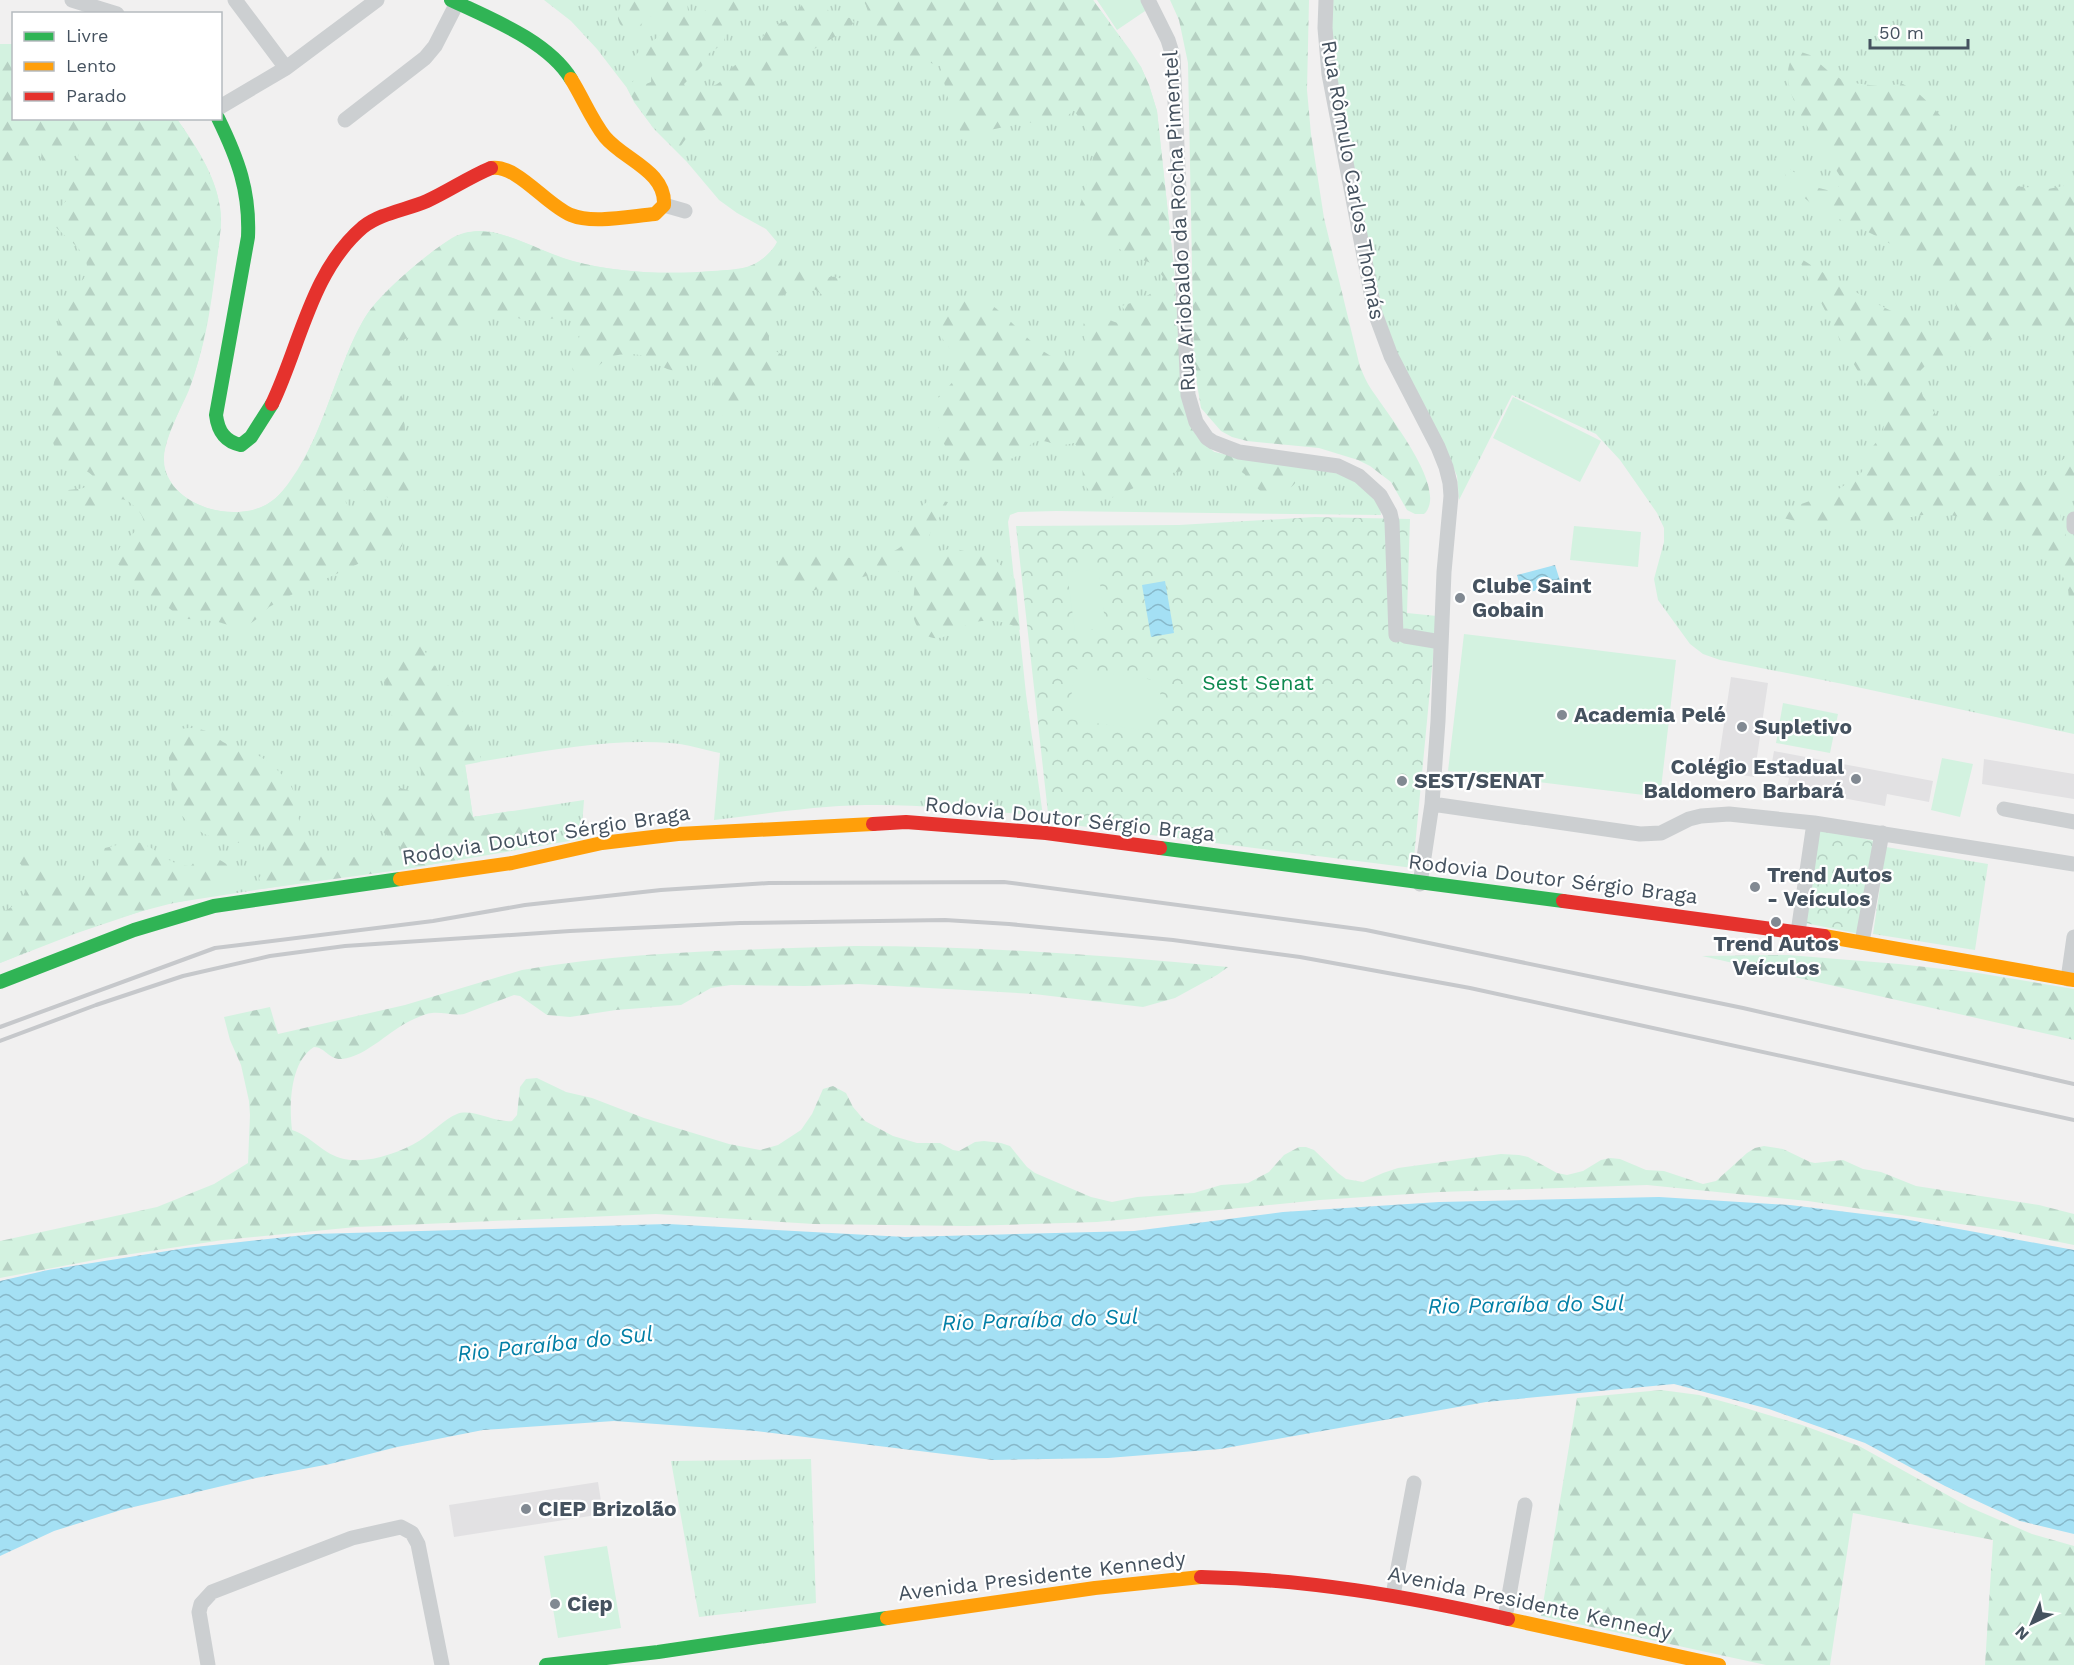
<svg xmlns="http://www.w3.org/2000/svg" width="2074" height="1665" viewBox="0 0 2074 1665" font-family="'Work Sans',sans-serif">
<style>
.education{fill:#e2e1e3}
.grass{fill:url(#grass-tufts)}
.forest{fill:url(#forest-firs)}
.park{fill:url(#park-crowns)}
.garden{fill:#d3f2e0}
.water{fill:url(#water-waves)}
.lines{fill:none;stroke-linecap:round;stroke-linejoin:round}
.street{stroke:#cccfd1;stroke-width:15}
.fast{stroke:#30b455;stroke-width:14}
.slow{stroke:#ff9f0a;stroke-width:14}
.jam{stroke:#e5322d;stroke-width:14}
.rail{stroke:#c6c8cb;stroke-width:4}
.poi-dot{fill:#818992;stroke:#fff;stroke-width:2}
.labels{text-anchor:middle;stroke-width:4.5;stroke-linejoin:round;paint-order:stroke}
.street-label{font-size:21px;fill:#45525f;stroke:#fff}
.poi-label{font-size:21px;font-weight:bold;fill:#45525f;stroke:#fff;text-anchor:start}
.park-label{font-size:21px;fill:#0e884f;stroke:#fff}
.water-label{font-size:22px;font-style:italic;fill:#027fa6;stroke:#fff}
</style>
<defs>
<pattern id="grass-tufts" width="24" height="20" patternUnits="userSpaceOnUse" patternTransform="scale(1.5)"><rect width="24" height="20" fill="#d3f2e0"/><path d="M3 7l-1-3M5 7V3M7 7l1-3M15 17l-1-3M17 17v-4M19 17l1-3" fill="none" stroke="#b6d1c3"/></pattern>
<pattern id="forest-firs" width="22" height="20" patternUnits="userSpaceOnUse" patternTransform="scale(1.5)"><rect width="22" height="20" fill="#d3f2e0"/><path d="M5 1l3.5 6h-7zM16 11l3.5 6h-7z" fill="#b6d1c3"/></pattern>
<pattern id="park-crowns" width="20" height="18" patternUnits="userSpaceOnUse" patternTransform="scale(1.5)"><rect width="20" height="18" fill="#d3f2e0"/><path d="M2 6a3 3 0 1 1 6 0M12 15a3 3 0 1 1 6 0" fill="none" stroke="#b6d1c3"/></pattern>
<pattern id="water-waves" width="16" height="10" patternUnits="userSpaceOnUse" patternTransform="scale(1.5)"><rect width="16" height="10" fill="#a4e0f4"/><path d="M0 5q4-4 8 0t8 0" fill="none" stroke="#87b8c9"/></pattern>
</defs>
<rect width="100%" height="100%" fill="#f1f0f0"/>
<path class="education" d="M 1731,677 L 1768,683 L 1754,777 L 1717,771 Z
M 1774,751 L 1933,781 L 1929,802 L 1887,794 L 1885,806 L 1832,796 L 1834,787 L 1823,785 L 1820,800 L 1786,794 L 1789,778 L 1770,774 Z
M 1984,759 L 2074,774 L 2074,799 L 1982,784 Z
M 598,1482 L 603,1514 L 454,1537 L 449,1505 Z"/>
<path class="grass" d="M 544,0 L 1093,0 L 1130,50 L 1141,67 L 1149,85 L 1157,111 L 1174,269 L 1182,400 L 1190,426 L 1198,438 L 1214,452 L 1228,456 L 1337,473 L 1362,485 L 1380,506 L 1381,515 L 1056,511 L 1018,512 L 1010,515 L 1008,522 L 1026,694 L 1043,816 C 984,811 924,804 865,805 C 814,806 764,814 714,820 L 720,753 C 704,750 687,744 670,743 C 602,738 532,754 465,764 L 473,817 L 584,800 L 581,839 L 406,869 L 319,880 L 160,905 L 77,933 L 0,963 L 0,44 L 13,44 L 14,118 L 177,119 C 195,145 216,175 220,208 C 223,226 218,247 216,266 C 211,305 206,343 192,380 C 185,401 165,436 164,457 C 163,473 172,487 185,497 C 199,507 217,512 234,512 C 250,512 265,508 277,497 C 285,489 292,478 298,469 C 327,422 337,366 364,319 C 379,294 412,268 435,250 C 450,239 464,230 483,231 C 511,233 543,253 572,261 C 619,273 668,275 717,271 C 728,270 741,270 751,266 C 762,261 772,252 777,242 L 766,229 L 737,213 L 719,200 L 687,162 L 654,129 L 634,102 L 627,88 L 597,49 L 571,21 Z
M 1333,0 L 2074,0 L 2074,734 L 1843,684 L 1720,660 L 1703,654 L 1690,644 L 1658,600 L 1654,579 L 1664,542 L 1664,528 L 1657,513 L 1620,460 L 1596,434 L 1512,395 L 1459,500 L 1457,476 L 1448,455 L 1385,334 L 1337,84 L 1331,28 Z
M 1886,847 L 1988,864 L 1975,950 L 1873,934 Z
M 811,1459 L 816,1603 L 699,1617 L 671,1461 Z"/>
<path class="forest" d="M 624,0 L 643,0 L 648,4 L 655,0 L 687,0 L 688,12 L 691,15 L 697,16 L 721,0 L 742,0 L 742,6 L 728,26 L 724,41 L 720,46 L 708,54 L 702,66 L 684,84 L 688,92 C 698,87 712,89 720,82 C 727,76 729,68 737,64 L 745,66 L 753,63 L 762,38 L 768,29 L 791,18 L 806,0 L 822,0 C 828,15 836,17 851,18 L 854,22 L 847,32 L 836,36 L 789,64 L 773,81 L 748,92 L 721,123 L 702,131 L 690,133 L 680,147 L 675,149 C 656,131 639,112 627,88 L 637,77 L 640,77 L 646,84 L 651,82 C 652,72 649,66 643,58 L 634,61 C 637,43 666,43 669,16 C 653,9 645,21 635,30 L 626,30 C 614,21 617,12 624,0 Z
M 863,0 L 1093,0 L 1141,67 L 1149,85 L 1157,111 L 1174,269 L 1182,400 L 1190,426 L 1198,438 L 1214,452 L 1256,461 L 1301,467 C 1299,472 1298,477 1296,482 C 1289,493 1273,493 1262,492 C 1256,488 1253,482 1248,477 C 1233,464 1216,460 1197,461 L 1187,470 L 1163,475 L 1109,499 C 1067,490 1093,464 1074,443 C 1068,444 1062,446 1056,445 C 1050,443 1045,440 1038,441 C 1031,442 1026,450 1020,454 C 1005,464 976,470 959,462 C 949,456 945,447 941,436 C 939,429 936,422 935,415 C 931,393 959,385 959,368 C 960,347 921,336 949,309 C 955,303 962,296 972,296 C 991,295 1027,342 1046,353 C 1056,360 1069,363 1080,363 L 1088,355 C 1088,347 1084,340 1083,332 C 1081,305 1112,322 1124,325 L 1134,318 L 1126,313 L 1122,306 C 1136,301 1160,294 1163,277 L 1154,264 L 1131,256 L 1091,232 L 1082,219 L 1079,208 L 1091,170 L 1094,150 L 1091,137 L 1074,110 L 1065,118 L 1055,121 L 1023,123 L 962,136 L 949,102 L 940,66 C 929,61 919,62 908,59 C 885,53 874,19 863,0 Z
M 1170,0 L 1309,0 L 1307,90 L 1311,134 L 1324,218 L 1360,367 C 1363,373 1365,379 1368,384 C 1382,408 1451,489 1424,514 L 1415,514 L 1407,510 L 1391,482 L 1370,466 L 1358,460 L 1319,448 L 1247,441 L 1232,437 L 1221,431 L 1201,408 L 1194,366 L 1188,63 L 1179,20 Z
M 0,44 L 13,44 L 14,118 L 177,119 C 195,145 215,175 220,207 C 223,226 218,247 216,265 C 210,308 204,350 189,390 C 180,411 160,445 164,467 C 171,496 205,512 232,512 C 244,512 255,511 266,505 C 316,476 334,365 366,316 C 382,292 426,254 452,238 C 489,217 536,251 573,261 C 619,273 665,275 712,271 C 726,270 740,270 752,265 C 762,261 768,254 775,247 C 784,254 782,262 780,272 L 787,266 L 793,267 L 817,279 C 832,277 845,271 845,293 L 840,298 L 833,301 C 824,298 818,289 808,287 C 779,283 769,318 769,341 L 774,350 L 794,362 L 724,420 C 719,402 712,366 695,356 L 686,361 L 675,371 C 663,369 659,364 649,358 C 639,353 621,353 611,357 C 597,364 596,373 578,376 L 573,371 L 572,366 C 573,357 583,333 579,326 C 571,313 539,321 526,320 C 512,318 500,309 486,315 C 471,321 462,341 445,342 C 431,344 419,332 405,339 C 394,344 388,356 383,367 L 387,379 L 400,393 L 403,399 L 405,433 L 411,463 L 408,474 L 414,490 L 411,498 L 400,503 C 379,494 372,488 349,490 L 345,496 L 346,503 L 352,509 C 374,509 392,522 403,541 L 402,546 L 398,551 L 386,556 L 360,563 L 293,594 L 269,607 L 258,618 L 247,626 L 238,628 L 212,620 L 187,619 L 175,613 L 159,600 L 138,591 L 136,583 L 115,561 C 116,545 134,534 144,523 C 143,516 140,512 135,507 C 130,502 126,499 119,499 C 113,499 108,504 102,506 C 87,512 68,511 62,494 L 64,491 C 76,488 88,491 95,479 C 87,465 65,469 56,450 C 40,415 59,378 60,342 C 60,328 55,315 62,302 C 68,289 89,283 87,266 C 85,245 56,234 46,214 L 55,213 L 66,201 L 73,171 L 82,146 C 58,147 62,167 43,164 L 41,158 L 43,143 L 28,151 L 6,173 L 0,175 Z
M 1798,51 L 1810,55 L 1827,70 L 1845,82 L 1878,86 L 1903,84 L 1918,93 L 1933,107 L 1953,131 L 1966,153 L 1982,174 L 2012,186 L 2048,189 L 2074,184 L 2074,334 L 2051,330 L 2015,329 L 1978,344 L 1931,360 L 1921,370 L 1918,382 L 1923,396 L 1962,453 L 1976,466 L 1989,472 L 2021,482 L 2037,479 L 2049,473 L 2074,449 L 2074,482 L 2062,503 L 2060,516 L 2068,542 L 2074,551 L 2074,620 L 2070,608 L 2068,589 L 2059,567 L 2048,553 L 2017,530 L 1985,520 L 1934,513 L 1883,522 L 1831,526 L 1812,525 L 1771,515 L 1829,494 L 1842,487 L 1862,472 L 1869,451 L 1883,434 L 1884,420 L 1874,398 L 1846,351 L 1797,256 C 1820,271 1924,338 1947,325 C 1953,322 1955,315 1956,310 C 1960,277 1886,241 1860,228 C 1847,222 1832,217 1819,209 C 1799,197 1786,177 1775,158 L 1806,181 L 1819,188 L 1831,191 L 1839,186 L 1841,178 C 1825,148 1764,82 1798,51 Z
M 932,499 L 948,502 L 926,541 L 921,556 L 953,548 L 994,559 L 1015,579 L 1020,630 C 1008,621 990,619 975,622 C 957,626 943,647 924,634 C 919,631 916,625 914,619 C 911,604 916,587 915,572 L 881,572 L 797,595 C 783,590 768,559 786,552 C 816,554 887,569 906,541 C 918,524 911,510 932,499 Z
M 412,641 L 421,646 L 458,700 L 469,726 L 480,744 L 480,762 L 465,765 L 473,817 L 512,811 C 525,821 535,830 530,847 L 406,869 L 262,889 L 259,878 C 270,865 269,840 250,836 L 238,843 C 210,841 179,825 173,796 C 171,787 171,778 170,769 C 168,752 166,727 191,728 C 197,729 203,729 208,732 C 214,735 218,739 223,742 C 232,747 241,747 249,751 C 264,757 278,769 288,782 C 297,793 296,806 299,820 C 306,852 320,859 351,857 C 366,856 381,858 396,854 L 400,851 L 400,846 C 379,829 359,817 381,791 L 396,787 L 416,792 C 437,772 402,750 394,733 C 390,726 391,720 392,714 L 406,703 L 385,692 L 384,682 L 395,665 L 402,644 Z
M 133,841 C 155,844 169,868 191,866 L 200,854 C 214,856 238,864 231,882 L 216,888 L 211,896 C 138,907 68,935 0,963 L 0,913 C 29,902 43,869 6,856 L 17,854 L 27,856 L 60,882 L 71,885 L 86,879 L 96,870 L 105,848 Z
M 854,946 C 979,946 1103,955 1228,967 L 1217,975 L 1175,998 L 1143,1007 L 1034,994 L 858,984 L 805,986 L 731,985 L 711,988 L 681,1005 L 616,1010 L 570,1017 L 547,1015 L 520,996 L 514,995 L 464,1014 C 453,1016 443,1012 432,1013 C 426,1013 420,1017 414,1019 C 392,1028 366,1057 342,1059 C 329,1060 325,1047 314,1047 C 290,1062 289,1105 292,1130 C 311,1136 324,1155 344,1159 C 368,1164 399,1153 419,1141 C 432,1133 444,1119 457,1114 C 472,1108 495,1123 512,1121 L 517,1115 L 520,1087 L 526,1079 L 537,1078 L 566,1092 L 592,1098 L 644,1118 L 729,1144 L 760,1150 L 778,1145 L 801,1130 L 812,1114 L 823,1089 L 833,1086 L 846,1093 L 853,1107 L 865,1121 L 893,1136 L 917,1143 L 940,1143 L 953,1150 L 959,1151 L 975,1142 L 984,1141 L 1001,1143 L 1010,1146 L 1027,1167 L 1035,1173 L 1091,1197 L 1112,1202 L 1137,1197 L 1194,1193 L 1221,1185 L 1248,1183 L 1269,1172 L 1284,1155 L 1299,1147 L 1306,1147 L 1314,1150 L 1338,1173 L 1346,1179 L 1363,1182 L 1383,1173 L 1398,1168 L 1501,1154 L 1519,1155 L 1528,1157 L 1557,1173 L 1567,1175 L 1583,1171 L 1601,1160 L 1610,1158 L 1620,1159 L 1646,1170 L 1664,1171 L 1703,1184 L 1716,1181 L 1747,1153 L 1755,1148 L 1764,1146 L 1783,1149 L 1810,1162 L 1815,1163 L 1843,1160 L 1863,1169 L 1881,1172 L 1916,1186 L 2039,1205 L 2074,1214 L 2074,1245 L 2000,1230 L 1808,1201 L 1647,1185 L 1440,1192 L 1320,1200 L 1097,1222 L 967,1226 L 814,1224 L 656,1214 L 356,1227 L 223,1240 L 105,1258 L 0,1278 L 0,1241 L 157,1207 L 214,1184 L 248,1163 L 250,1115 L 249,1101 L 241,1065 L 230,1040 L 224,1017 L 270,1007 L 278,1034 L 405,1005 L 522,970 C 631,951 743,950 854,946 Z
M 1788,955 L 1899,964 L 1978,973 L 2074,989 L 2074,1040 L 1702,956 Z
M 1661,1390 L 1699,1395 L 1732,1404 L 1802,1425 L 1859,1446 L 1969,1507 L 2032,1534 L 2074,1546 L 2074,1665 L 1985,1665 L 1993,1540 L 1853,1513 L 1830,1665 L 1766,1665 L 1541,1616 L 1577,1398 Z"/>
<path class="park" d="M 1315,517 L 1410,519 L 1407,613 L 1437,616 L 1413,868 L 1049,822 L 1016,526 L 1179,525 Z
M 1819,828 L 1874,841 L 1860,934 L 1805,923 Z"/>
<path class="garden" d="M 1097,0 L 1141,0 L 1148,9 L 1117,30 Z
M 1513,397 L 1601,441 L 1580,482 L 1493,438 Z
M 1574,526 L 1641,532 L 1638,567 L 1570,560 Z
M 1098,569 L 1106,628 L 1075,632 L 1067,572 Z
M 1464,634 L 1676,660 L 1660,797 L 1448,771 Z
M 1075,669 L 1162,681 L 1155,732 L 1068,719 Z
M 1783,703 L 1838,714 L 1830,753 L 1776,743 Z
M 1942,758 L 1973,764 L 1960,817 L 1931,810 Z
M 607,1546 L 621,1628 L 558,1638 L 544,1556 Z"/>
<path class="water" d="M 1555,565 L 1561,584 L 1522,594 L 1517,575 Z
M 1165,581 L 1174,633 L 1151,637 L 1142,585 Z
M 1659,1197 L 1790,1205 L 1904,1219 L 2074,1250 L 2074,1534 L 2020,1521 L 1945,1486 L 1865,1443 L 1769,1409 L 1674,1384 L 1486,1402 L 1220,1449 L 1108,1458 L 993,1460 L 756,1431 L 614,1421 L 483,1430 L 397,1447 L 330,1464 L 256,1478 L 121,1510 L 54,1531 L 0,1556 L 0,1281 L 48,1270 L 186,1248 L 314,1234 L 668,1224 L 905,1237 L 1134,1231 L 1283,1212 L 1439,1202 Z"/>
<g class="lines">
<path class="street" d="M 72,0 L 117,14
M 235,0 L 286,68
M 1148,0 L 1168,40 L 1173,56 L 1188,395 L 1196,422 L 1207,438 L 1213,442 L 1239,452 L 1338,466 L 1359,476 L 1380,495 L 1390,513 L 1392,522 L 1396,635
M 1326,0 L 1325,28 L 1329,74 L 1375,313 L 1391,356 L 1438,447 L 1446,467 L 1450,483 L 1451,496 L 1444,572 L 1438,721 L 1432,804 L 1420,884
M 220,107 L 286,68 L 377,0
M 345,120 L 425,58 L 435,46 L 457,3
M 664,205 L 685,211
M 2074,519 L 2074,527
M 1405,636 L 1441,642
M 1432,804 L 1640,834 L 1661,833 L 1689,819 L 1701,816 L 1729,814 L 1814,823 L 2074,864
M 2004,809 L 2074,822
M 1798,932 L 1814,823
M 1862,942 L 1882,833
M 2068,979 L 2074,937
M 1393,1595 L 1414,1483
M 1505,1618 L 1525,1505
M 208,1665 L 199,1612 L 201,1604 L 212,1592 L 352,1538 L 401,1527 L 412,1533 L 418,1544 L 442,1665"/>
<path class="fast" d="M 451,0 C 491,19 548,41 571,79
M 218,118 C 238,159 250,191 248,237 L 216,415 C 218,431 225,442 241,445 L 251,437 L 272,404
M 1160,848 L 1563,901
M 0,982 L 134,930 L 214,906 L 400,879
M 546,1665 L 658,1652 L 887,1618"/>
<path class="slow" d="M 491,168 C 517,164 546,205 571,215 C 592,224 631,216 655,214 L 664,205 C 666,171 624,160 605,137 C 591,119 583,98 571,79
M 400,879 L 512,863 L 602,843 L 678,834 L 873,824
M 1824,936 L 2074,980
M 887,1618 L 1095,1588 L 1201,1577
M 1508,1619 L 1719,1665"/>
<path class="jam" d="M 272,404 C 300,346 311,271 363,227 C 381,213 406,210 427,201 C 449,191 469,177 491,168
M 873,824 L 906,822 L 1046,833 L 1160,848
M 1563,901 L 1824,936
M 1201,1577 C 1305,1579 1406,1596 1508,1619"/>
<path class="rail" d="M 0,1027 L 215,948 L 433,921 L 525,905 L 661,890 L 769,883 L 1004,882 L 1366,930 L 1743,1008 L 2074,1084
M 0,1041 L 96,1005 L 183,976 L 270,956 L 345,946 L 570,931 L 740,923 L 945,920 L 1009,924 L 1173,940 L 1300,957 L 1470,988 L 2074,1120"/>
</g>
<g class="poi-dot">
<circle cx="1460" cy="598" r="6"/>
<circle cx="1562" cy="715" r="6"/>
<circle cx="1742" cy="727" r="6"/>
<circle cx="1856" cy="779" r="6"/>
<circle cx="1402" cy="781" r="6"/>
<circle cx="1755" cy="887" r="6"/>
<circle cx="1776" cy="922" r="6"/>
<circle cx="526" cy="1509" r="6"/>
<circle cx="555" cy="1604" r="6"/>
</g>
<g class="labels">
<g class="street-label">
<text transform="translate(1353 180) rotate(80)" y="7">Rua Rômulo Carlos Thomás</text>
<text transform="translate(1179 221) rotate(-93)" y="7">Rua Ariobaldo da Rocha Pimentel</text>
<text transform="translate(1070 819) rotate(6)" y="7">Rodovia Doutor Sérgio Braga</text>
<text transform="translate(546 835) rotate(-9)" y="7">Rodovia Doutor Sérgio Braga</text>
<text transform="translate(1553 879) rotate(7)" y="7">Rodovia Doutor Sérgio Braga</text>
<text transform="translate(1042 1576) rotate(-7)" y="7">Avenida Presidente Kennedy</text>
<text transform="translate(1530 1603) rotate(12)" y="7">Avenida Presidente Kennedy</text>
</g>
<g class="poi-label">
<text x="1472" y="593">Clube Saint<tspan x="1472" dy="24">Gobain</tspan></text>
<text x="1574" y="722">Academia Pelé</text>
<text x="1754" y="734">Supletivo</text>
<text x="1844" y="774" text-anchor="end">Colégio Estadual<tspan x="1844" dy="24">Baldomero Barbará</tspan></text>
<text x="1414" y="788">SEST/SENAT</text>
<text x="1767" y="882">Trend Autos<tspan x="1767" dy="24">- Veículos</tspan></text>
<text x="1776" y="951" text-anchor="middle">Trend Autos<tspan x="1776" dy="24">Veículos</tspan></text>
<text x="538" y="1516">CIEP Brizolão</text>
<text x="567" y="1611">Ciep</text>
</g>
<g class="park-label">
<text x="1258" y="690">Sest Senat</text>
</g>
<g class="water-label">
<text transform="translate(1526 1304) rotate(-1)" y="8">Rio Paraíba do Sul</text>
<text transform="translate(1040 1319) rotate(-2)" y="8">Rio Paraíba do Sul</text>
<text transform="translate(555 1343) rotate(-6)" y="8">Rio Paraíba do Sul</text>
</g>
</g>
<rect x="12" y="12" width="210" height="108" fill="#ffffff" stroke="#b5babf" stroke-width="1.5"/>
<rect x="24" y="32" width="30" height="9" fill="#30b455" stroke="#b5babf" stroke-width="1.5"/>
<text x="66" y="42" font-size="18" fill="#45525f">Livre</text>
<rect x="24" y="62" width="30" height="9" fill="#ff9f0a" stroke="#b5babf" stroke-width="1.5"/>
<text x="66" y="72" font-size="18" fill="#45525f">Lento</text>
<rect x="24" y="92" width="30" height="9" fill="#e5322d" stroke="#b5babf" stroke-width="1.5"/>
<text x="66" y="102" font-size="18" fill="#45525f">Parado</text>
<g transform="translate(2032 1623) rotate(224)" stroke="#ffffff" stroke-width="4.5" paint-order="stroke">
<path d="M0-4.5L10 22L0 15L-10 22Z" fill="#45525f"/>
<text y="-9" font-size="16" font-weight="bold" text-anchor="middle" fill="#45525f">N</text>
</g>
<path d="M1870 39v9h98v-9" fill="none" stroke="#45525f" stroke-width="3"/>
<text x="1879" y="39" font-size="18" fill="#45525f" stroke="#ffffff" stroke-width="4.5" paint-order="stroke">50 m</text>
</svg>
